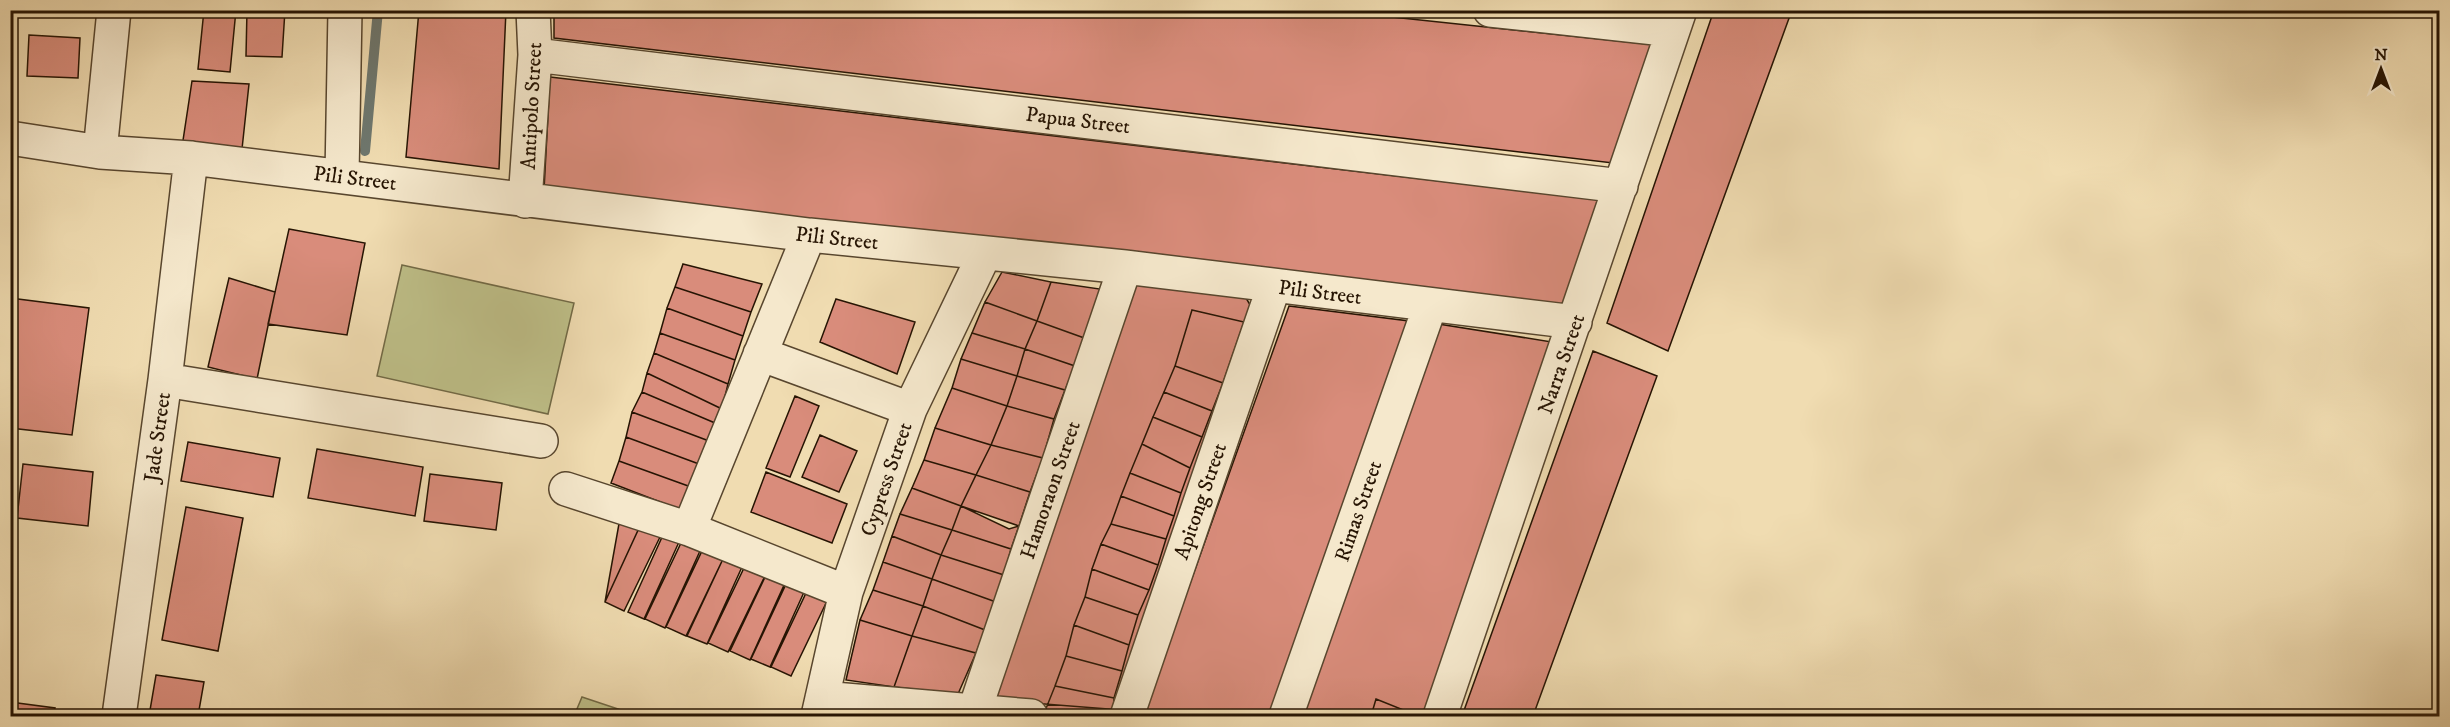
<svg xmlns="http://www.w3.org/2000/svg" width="2450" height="727" viewBox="0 0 2450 727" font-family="'IM FELL DW Pica',serif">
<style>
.green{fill:#bebf88;stroke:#726a46;stroke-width:1.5}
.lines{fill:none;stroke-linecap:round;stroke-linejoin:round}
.stream{stroke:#6e776e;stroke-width:10}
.building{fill:#d98c7b;stroke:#261403;stroke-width:1.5}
.minor-casing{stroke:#58462e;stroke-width:36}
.minor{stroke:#f5e8cc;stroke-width:33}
.labels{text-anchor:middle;stroke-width:4.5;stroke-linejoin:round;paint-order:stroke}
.street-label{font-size:21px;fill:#261403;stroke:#f5e8cc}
</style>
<rect width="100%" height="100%" fill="#f0dcb1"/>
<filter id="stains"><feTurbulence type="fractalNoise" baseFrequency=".00333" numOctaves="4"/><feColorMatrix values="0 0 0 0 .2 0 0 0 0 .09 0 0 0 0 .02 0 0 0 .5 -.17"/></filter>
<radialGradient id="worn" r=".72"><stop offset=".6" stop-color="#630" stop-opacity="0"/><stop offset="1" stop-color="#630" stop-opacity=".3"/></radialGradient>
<path class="green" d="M 402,265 L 574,303 L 548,414 L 377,376 Z
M 582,697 L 639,716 L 574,716 Z"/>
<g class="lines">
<path class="stream" d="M 365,151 L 378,10"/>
</g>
<path class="building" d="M 204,10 L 236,10 L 230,72 L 198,69 Z
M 247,10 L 285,10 L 282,57 L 246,56 Z
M 419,10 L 506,10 L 499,169 L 406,157 Z
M 554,10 L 1326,10 L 1657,45 L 1613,163 L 554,38 Z
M 1714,10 L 1792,10 L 1668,351 L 1607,323 Z
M 10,27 L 14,27 L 10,81 Z
M 29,35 L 80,38 L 78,78 L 27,76 Z
M 550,77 L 1602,200 L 1564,305 L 544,190 Z
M 192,81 L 249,84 L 242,149 L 182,147 Z
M 289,229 L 365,243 L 347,335 L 268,324 Z
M 683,264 L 762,284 L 751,312 L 675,287 Z
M 1002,272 L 1051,282 L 1037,321 L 985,302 Z
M 229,278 L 275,292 L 257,379 L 208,367 Z
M 1133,280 L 1246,298 L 1255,313 L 1121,710 L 993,700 Z
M 1051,282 L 1100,289 L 1087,339 L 1037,321 Z
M 675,287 L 751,312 L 743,336 L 667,308 Z
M 10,298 L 89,308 L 72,435 L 10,428 Z
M 836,299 L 915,322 L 897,374 L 820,342 Z
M 985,302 L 1037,321 L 1025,349 L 972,333 Z
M 1289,306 L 1409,321 L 1274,716 L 1143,715 Z
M 667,308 L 743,336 L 735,360 L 660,333 Z
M 1192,310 L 1244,322 L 1223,383 L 1175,366 Z
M 1037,321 L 1087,339 L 1075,366 L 1025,349 Z
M 1432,323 L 1552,342 L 1428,716 L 1300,716 Z
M 660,333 L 735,360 L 728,384 L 654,353 Z
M 972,333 L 1025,349 L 1017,376 L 961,359 Z
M 1025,349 L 1075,366 L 1065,390 L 1017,376 Z
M 1593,351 L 1657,376 L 1533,716 L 1462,716 Z
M 654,353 L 728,384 L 722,409 L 647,373 Z
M 961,359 L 1017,376 L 1007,406 L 952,388 Z
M 1175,366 L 1223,383 L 1212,411 L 1164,392 Z
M 647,373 L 722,409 L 715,423 L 642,392 Z
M 1017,376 L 1065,390 L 1054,419 L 1007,406 Z
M 952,388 L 1007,406 L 991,445 L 935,428 Z
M 642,392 L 715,423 L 709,441 L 632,412 Z
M 1164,392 L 1212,411 L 1202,437 L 1153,417 Z
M 795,396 L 819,406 L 790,477 L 766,468 Z
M 1007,406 L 1054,419 L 1043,458 L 991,445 Z
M 632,412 L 709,441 L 699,464 L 626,437 Z
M 1153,417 L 1202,437 L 1190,468 L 1142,444 Z
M 935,428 L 991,445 L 976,475 L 924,460 Z
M 820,435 L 857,451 L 839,492 L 802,477 Z
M 626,437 L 699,464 L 691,487 L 619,461 Z
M 188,442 L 280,458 L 273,497 L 181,481 Z
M 1142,444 L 1190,468 L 1181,493 L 1130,473 Z
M 991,445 L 1043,458 L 1030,492 L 976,475 Z
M 317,449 L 423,467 L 415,516 L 308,498 Z
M 924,460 L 976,475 L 961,506 L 912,488 Z
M 619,461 L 691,487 L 681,510 L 611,483 Z
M 23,464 L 93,472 L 88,526 L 17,518 Z
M 766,472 L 847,504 L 832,543 L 751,512 Z
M 1130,473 L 1181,493 L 1174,516 L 1121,496 Z
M 430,474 L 502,483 L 496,530 L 424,521 Z
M 976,475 L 1030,492 L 1019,526 L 961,506 Z
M 912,488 L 961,506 L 952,530 L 900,514 Z
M 1121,496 L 1174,516 L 1166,539 L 1111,524 Z
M 961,506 L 1009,529 L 1019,526 L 1011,549 L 952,530 Z
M 186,507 L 243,518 L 218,651 L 162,640 Z
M 900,514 L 952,530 L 941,555 L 892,536 Z
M 620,518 L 640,526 L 605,602 Z
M 1111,524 L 1166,539 L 1158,565 L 1101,544 Z
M 640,526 L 661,535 L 624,611 L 605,602 Z
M 952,530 L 1011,549 L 1004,575 L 941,555 Z
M 663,535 L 679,542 L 644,619 L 628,612 Z
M 892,536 L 941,555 L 932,579 L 883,562 Z
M 681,543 L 700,551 L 665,628 L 645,619 Z
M 1101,544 L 1158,565 L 1149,590 L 1092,569 Z
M 702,551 L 723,559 L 686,636 L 666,627 Z
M 941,555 L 1004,575 L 996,602 L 932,579 Z
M 723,559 L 742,567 L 707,644 L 687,636 Z
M 883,562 L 932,579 L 923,606 L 873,590 Z
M 744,568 L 765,576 L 728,652 L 708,643 Z
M 1092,569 L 1149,590 L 1138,615 L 1085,597 Z
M 766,575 L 785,583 L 750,660 L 730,651 Z
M 932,579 L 996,602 L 985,630 L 923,606 Z
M 787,582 L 805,590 L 770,667 L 751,659 Z
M 873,590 L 923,606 L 912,636 L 860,620 Z
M 807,591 L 828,599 L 791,676 L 771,667 Z
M 1085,597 L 1138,615 L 1129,645 L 1074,625 Z
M 923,606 L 985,630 L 976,653 L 912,636 Z
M 860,620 L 912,636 L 894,687 L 846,680 Z
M 1074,625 L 1129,645 L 1122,671 L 1066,656 Z
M 912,636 L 976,653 L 958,694 L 894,687 Z
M 1066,656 L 1122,671 L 1114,698 L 1055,686 Z
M 156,675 L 204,682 L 198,716 L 149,716 Z
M 1055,686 L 1114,698 L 1113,716 L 1045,711 Z
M 1376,699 L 1411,713 L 1412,716 L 1371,716 Z
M 10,702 L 55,708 L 53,716 L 10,716 Z"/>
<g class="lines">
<g class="minor-casing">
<path id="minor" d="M 1490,10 L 1673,30
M 535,55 L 1621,186
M 10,138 L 100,152 L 191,158 L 809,235 L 1125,267 L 1575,322
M 100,152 L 114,10
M 342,175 L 345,10
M 525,201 L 535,55 L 533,10
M 809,235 L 689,529 L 846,592
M 760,354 L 910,409
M 165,380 L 541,441
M 566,489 L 689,529
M 822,698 L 1031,716
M 974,712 L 1125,267
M 119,716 L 165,380 L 191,158
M 818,716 L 846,592 L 910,409 L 985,253
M 1127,716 L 1274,286
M 1286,716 L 1430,306
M 1440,716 L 1680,10"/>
</g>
<use href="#minor" class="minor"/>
</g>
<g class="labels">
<g class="street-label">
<text transform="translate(531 106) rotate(-87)" y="7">Antipolo Street</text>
<text transform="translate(1078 120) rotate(7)" y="7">Papua Street</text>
<text transform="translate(355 178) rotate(7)" y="7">Pili Street</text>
<text transform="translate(837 238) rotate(6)" y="7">Pili Street</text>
<text transform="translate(1320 292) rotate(7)" y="7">Pili Street</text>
<text transform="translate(1561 364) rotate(-71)" y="7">Narra Street</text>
<text transform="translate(157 437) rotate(-82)" y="7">Jade Street</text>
<text transform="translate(886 479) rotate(-71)" y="7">Cypress Street</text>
<text transform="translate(1050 490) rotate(-71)" y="7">Hamoraon Street</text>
<text transform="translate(1200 501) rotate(-71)" y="7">Apitong Street</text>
<text transform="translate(1358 511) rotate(-71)" y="7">Rimas Street</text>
</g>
</g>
<rect width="2450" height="727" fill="none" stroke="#f0dcb1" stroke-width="36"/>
<rect x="12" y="12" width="2426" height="703" fill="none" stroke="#261403" stroke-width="3"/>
<rect x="18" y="18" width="2414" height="691" fill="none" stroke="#261403" stroke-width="1.5"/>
<g transform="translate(2381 69)" stroke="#f5e8cc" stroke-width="4.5" paint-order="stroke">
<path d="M0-4.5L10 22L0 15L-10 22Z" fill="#261403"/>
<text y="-9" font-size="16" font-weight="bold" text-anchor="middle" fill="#261403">N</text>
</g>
<rect width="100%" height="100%" filter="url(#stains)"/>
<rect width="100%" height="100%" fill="url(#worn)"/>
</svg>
